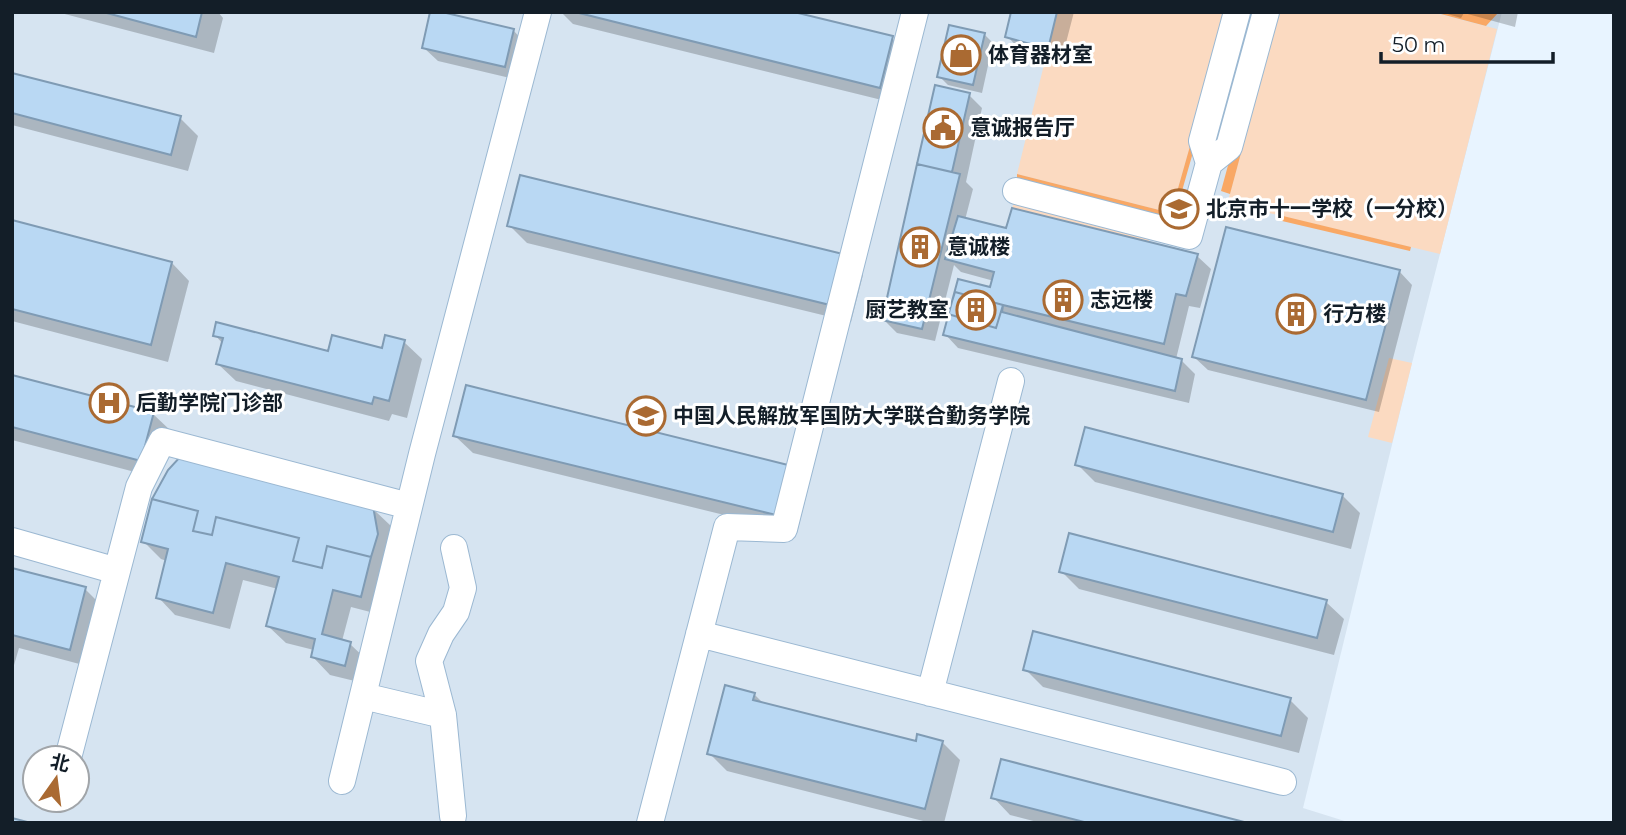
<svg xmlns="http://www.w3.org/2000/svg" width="1626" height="835" viewBox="0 0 1626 835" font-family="Montserrat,'Noto Sans SC',sans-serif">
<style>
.built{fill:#d6e4f1;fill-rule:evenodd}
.green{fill:#fbdac1}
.forest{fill:#f9a865}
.shadow{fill:#0003}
.building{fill:#b9d8f3;stroke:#7f9bb4;stroke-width:2}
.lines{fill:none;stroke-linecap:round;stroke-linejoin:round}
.street-casing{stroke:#9bb8d2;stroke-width:28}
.street{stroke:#fff;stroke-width:26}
.labels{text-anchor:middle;stroke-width:6;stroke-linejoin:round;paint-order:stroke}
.poi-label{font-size:21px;font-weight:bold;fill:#131e28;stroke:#fff;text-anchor:start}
</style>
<rect width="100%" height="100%" fill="#e8f4ff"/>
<path class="built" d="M 12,12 L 1502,12 L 1412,363 L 1303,808 L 1351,823 L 12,823 ZM 35,758 L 77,758 L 77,800 L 35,800 Z"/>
<path class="green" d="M 1057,12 L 1228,12 L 1171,213 L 1017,174 Z
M 1279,12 L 1431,12 L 1497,29 L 1440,254 L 1269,213 L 1228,201 Z
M 1014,203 L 1149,237 L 1149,242 L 1012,208 Z
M 1389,358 L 1412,363 L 1392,443 L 1368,437 Z"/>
<path class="forest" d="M 1228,12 L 1233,12 L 1174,219 L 1017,179 L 1017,174 L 1171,213 Z
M 1270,12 L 1279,12 L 1230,194 L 1221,191 Z
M 1433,12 L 1496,12 L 1498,13 L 1486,26 Z
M 1283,216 L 1411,247 L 1410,251 L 1282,221 Z"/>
<path class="shadow" d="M 57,12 L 218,12 L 223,18 L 214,53 Z
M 561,12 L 787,12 L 892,38 L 910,56 L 898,104 L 573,24 Z
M 1013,12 L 1074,12 L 1061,62 L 1020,50 L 1007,36 Z
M 1441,12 L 1518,12 L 1515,27 L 1464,13 L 1461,18 Z
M 513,30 L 526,44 L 518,80 L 438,61 L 424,48 Z
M 984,34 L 993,43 L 982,93 L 948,85 L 939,76 Z
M 12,74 L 180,118 L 198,136 L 188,171 L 12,125 Z
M 936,88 L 969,95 L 982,108 L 966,182 L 973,189 L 965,220 L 1007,230 L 1197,256 L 1211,269 L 1200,308 L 1189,306 L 1176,359 L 1181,360 L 1195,374 L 1189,403 L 958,348 L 945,334 L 992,289 L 994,281 L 961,272 L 954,265 L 935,341 L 897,333 L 883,319 Z
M 12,222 L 172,263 L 189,281 L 168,362 L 12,321 Z
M 509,225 L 846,257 L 863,275 L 851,322 L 527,243 Z
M 1399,271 L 1412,285 L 1379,412 L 1208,370 L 1194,357 Z
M 215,335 L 329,353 L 383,350 L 404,342 L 422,359 L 407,418 L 392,414 L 389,421 L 236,381 L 218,364 L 223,344 Z
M 12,377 L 153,414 L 171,431 L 158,478 L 12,440 Z
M 455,436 L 791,467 L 809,485 L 797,533 L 473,453 Z
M 1077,464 L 1342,495 L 1360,513 L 1351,549 L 1095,482 Z
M 372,508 L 391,526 L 395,553 L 378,614 L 351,607 L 342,641 L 350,644 L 368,661 L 363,683 L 330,675 L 313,657 L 314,650 L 286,643 L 268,626 L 278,589 L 243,580 L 230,629 L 175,615 L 158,597 L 167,561 L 161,559 L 143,541 Z
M 12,570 L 85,589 L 103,607 L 87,666 L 19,648 L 12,672 Z
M 1061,571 L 1326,602 L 1344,619 L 1334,655 L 1079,589 Z
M 1025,669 L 1290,700 L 1308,718 L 1299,753 L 1043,687 Z
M 754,694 L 764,704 L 917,743 L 942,742 L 960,760 L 944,823 L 931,823 L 727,771 L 709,753 Z
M 993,797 L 1241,823 L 1041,823 L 1010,815 Z"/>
<path class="building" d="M 103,12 L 202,12 L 196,37 Z
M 430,12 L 442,12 L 514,29 L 505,67 L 422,48 Z
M 575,12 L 794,12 L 893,36 L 880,88 Z
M 1011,12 L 1057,12 L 1048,49 L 1005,37 Z
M 949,25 L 985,33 L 973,85 L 937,77 Z
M 12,73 L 181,116 L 171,155 L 12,113 Z
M 935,85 L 970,93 L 952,172 L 917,164 Z
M 917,164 L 960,174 L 922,329 L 882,320 Z
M 520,175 L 847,255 L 834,306 L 507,226 Z
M 1012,208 L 1198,254 L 1186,296 L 1176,294 L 1164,344 L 1003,305 L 1002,312 L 1182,359 L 1175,391 L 943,335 L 958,279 L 990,287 L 994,272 L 945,259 L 958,216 L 1006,228 Z
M 12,220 L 172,262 L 151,345 L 12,309 Z
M 1226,227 L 1400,270 L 1366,400 L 1192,357 Z
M 955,292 L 1003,305 L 996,328 L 948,314 Z
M 216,322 L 328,351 L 332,335 L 382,348 L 385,335 L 405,340 L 389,401 L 374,397 L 372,404 L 216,364 L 223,338 L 213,336 Z
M 12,375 L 154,412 L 141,461 L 12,427 Z
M 466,385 L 792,466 L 780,516 L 453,436 Z
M 1085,427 L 1343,494 L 1333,532 L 1075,465 Z
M 180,457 L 373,506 L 378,534 L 371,557 L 327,546 L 322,568 L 293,561 L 299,538 L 216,517 L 212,535 L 193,531 L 198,511 L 152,499 L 168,470 Z
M 152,499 L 198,511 L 193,531 L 212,535 L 216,517 L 299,538 L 293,561 L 322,568 L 327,546 L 371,557 L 361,597 L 333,590 L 322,634 L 351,642 L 345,666 L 311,657 L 315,639 L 266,626 L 279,577 L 226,563 L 213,613 L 156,598 L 168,549 L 141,542 Z
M 1069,533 L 1327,600 L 1317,638 L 1059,572 Z
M 12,568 L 86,587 L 70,650 L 12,635 Z
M 1033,631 L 1291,698 L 1281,736 L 1023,670 Z
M 725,685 L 755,693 L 753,700 L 916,741 L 917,734 L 943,741 L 925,809 L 707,754 Z
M 1001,759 L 1248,823 L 1088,823 L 991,798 Z
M 12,818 L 31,823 L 12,823 Z"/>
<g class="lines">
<g class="street-casing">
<path id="street" d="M 1209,163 L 1202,141 L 1237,12
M 1016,191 L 1189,236 L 1209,163 L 1229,147 L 1266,12
M 12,541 L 117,571
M 699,634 L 1283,782
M 930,693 L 1011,381
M 363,696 L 443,715
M 68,758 L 139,487 L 162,441 L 409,506
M 342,781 L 422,454 L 538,12
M 453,816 L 443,715 L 429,661 L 441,634 L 456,612 L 463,588 L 454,548
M 650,823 L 727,527 L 784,529 L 915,12"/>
</g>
<use href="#street" class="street"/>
</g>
<defs>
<g id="shop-ring" transform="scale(2.0125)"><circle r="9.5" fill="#fff" stroke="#aa6a32" stroke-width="1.5"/><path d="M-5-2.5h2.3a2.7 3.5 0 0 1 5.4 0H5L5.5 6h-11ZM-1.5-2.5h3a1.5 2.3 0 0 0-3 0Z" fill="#aa6a32"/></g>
<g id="civic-ring" transform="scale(2.0125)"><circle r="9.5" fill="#fff" stroke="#aa6a32" stroke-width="1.5"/><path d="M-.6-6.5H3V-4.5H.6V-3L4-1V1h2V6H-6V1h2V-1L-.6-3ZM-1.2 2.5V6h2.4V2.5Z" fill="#aa6a32"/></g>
<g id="school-ring" transform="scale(2.0125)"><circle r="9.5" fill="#fff" stroke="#aa6a32" stroke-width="1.5"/><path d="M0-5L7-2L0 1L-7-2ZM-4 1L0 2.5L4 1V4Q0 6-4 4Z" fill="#aa6a32"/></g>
<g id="building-ring" transform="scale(2.0125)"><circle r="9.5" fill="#fff" stroke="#aa6a32" stroke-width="1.5"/><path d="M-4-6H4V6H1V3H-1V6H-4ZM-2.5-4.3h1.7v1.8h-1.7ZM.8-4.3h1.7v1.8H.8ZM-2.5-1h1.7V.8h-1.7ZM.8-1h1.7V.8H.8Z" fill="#aa6a32"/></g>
<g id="hospital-ring" transform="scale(2.0125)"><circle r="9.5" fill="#fff" stroke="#aa6a32" stroke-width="1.5"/><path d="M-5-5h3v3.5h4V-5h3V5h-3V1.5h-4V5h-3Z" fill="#aa6a32"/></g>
<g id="university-ring" transform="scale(2.0125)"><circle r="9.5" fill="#fff" stroke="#aa6a32" stroke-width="1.5"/><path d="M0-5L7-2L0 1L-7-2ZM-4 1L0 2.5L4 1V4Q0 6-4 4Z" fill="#aa6a32"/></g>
</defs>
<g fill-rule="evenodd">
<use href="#shop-ring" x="961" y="55"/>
<use href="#civic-ring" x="943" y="128"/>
<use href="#school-ring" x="1179" y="209"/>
<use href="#building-ring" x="920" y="247"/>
<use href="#building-ring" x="1063" y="300"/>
<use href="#building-ring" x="976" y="310"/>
<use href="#building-ring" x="1296" y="314"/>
<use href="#hospital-ring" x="109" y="403"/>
<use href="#university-ring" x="646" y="416"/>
</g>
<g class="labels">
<g class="poi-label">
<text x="988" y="62">体育器材室</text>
<text x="970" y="135">意诚报告厅</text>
<text x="1206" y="216">北京市十一学校（一分校）</text>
<text x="947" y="254">意诚楼</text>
<text x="1090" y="307">志远楼</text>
<text x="949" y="317" text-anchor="end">厨艺教室</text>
<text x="1323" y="321">行方楼</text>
<text x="136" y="410">后勤学院门诊部</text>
<text x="673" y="423">中国人民解放军国防大学联合勤务学院</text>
</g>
</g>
<rect width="1626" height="835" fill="none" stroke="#131e28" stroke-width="28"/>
<g transform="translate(56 779) rotate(14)"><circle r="33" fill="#ffffff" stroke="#a1a5a9" stroke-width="2"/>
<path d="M0-5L12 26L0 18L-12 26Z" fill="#aa6a32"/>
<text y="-10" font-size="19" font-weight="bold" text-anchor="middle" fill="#131e28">北</text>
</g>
<path d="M1381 52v10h172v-10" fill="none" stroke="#131e28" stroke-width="3.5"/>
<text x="1392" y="52" font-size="21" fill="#131e28" stroke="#ffffff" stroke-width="5" paint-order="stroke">50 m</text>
</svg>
